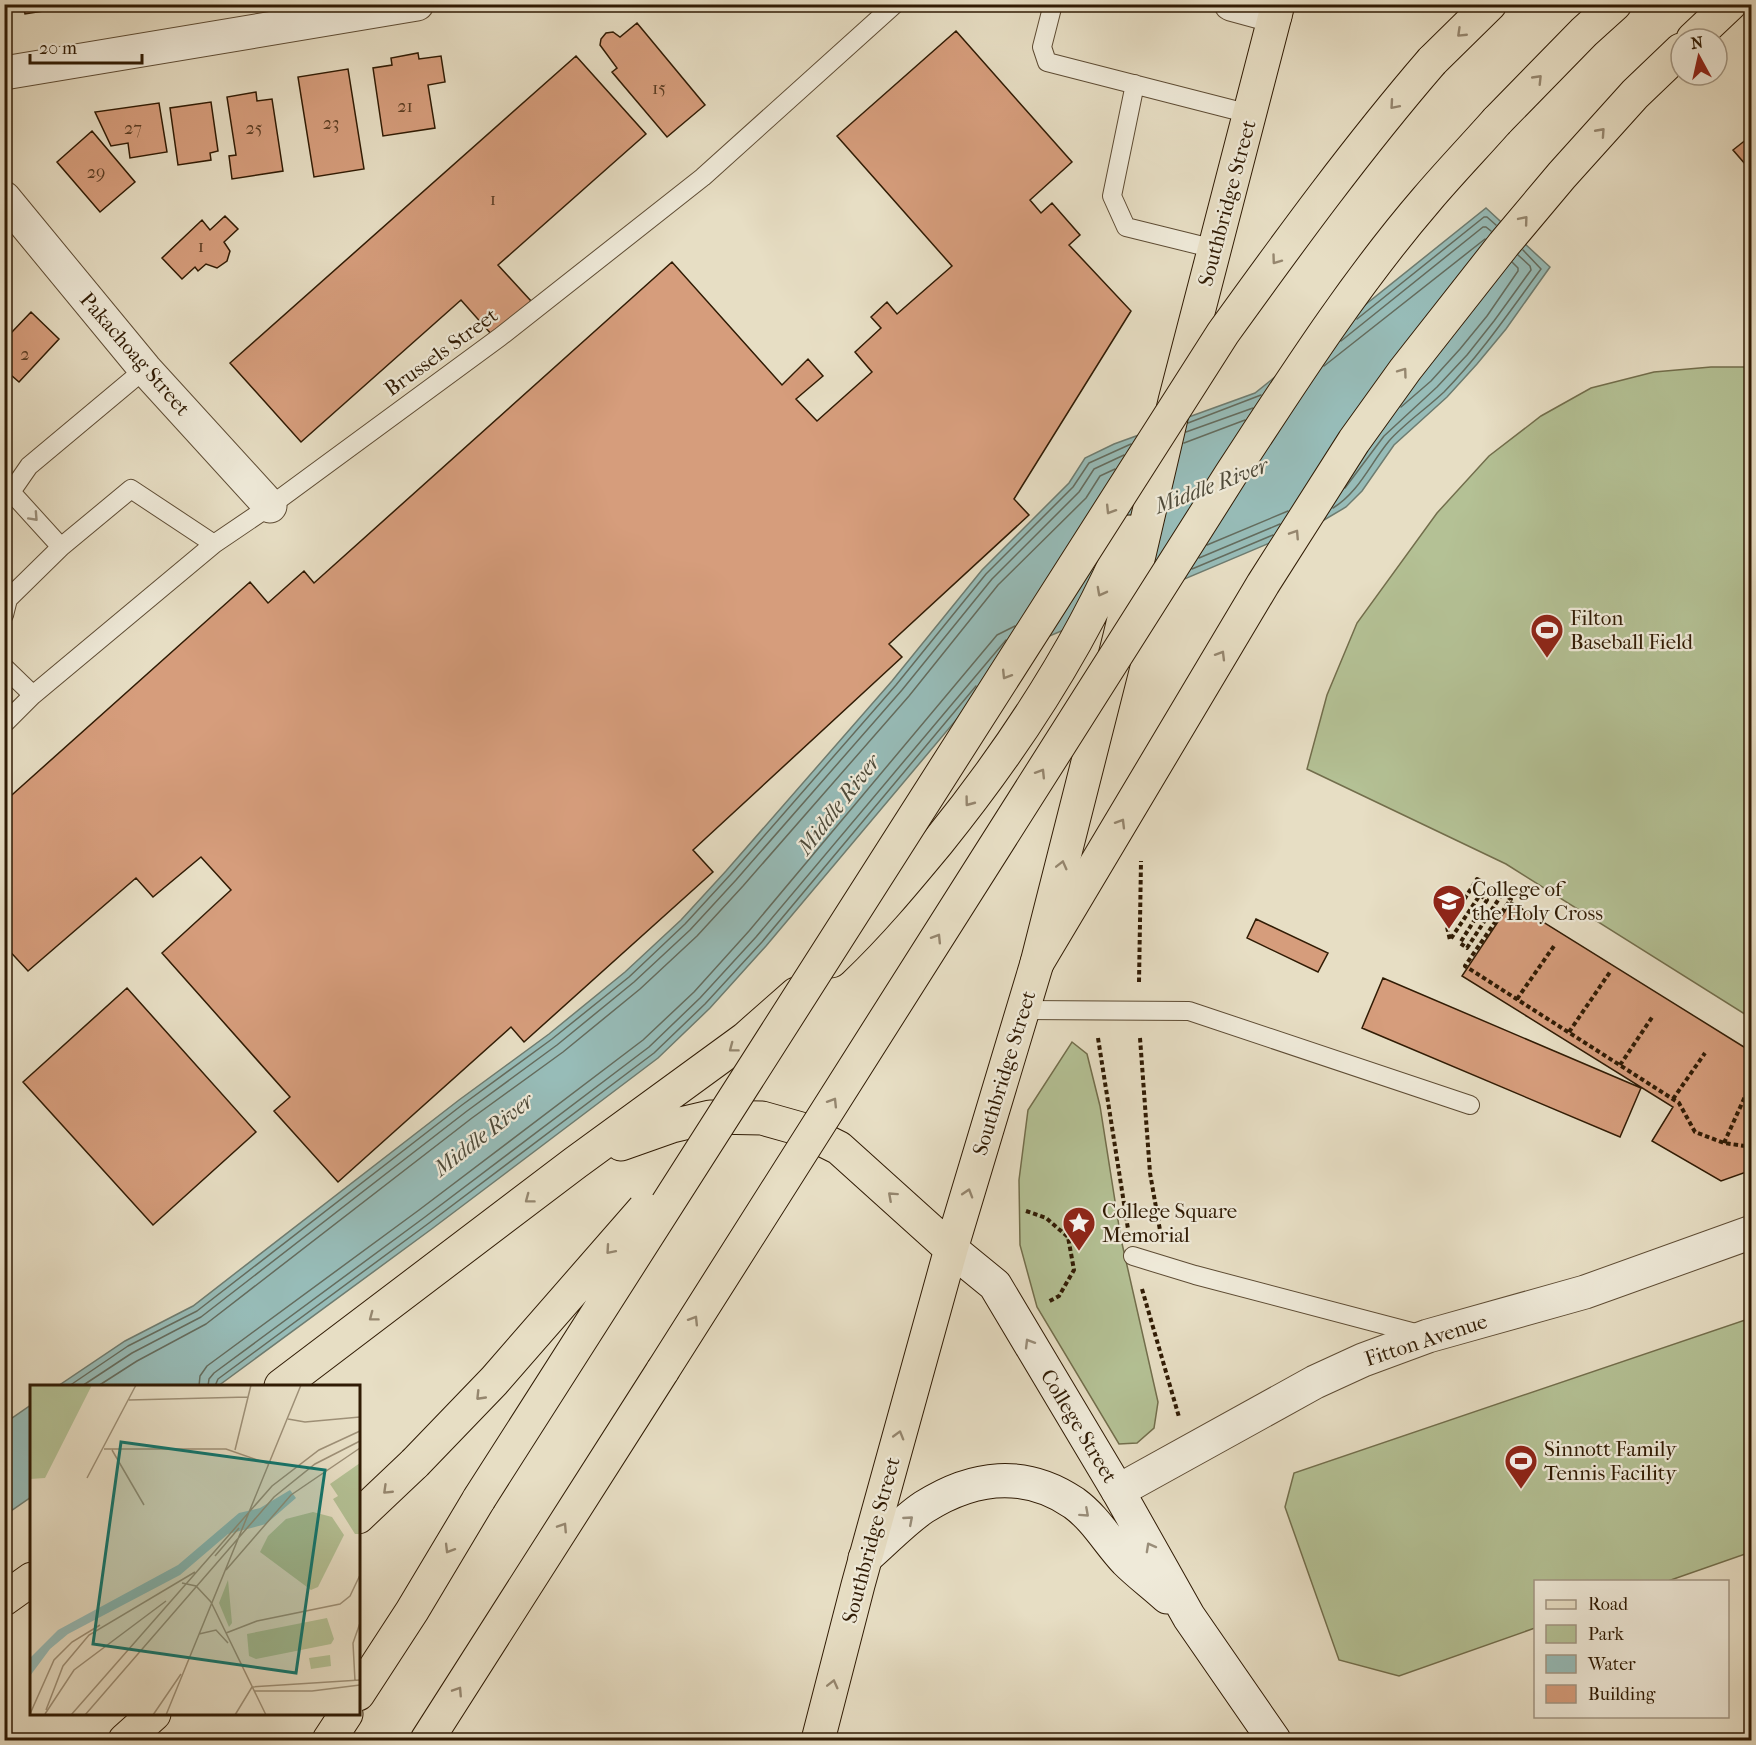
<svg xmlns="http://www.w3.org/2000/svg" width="1756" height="1745" viewBox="0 0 1756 1745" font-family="'IM FELL French Canon',serif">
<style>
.green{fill:#b4c195;stroke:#726e4c;stroke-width:1.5}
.water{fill:#97bcb8;stroke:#6e7c70;stroke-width:1.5}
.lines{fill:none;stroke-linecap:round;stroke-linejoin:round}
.shore{stroke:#646c5e;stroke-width:1.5}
.building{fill:#d69d7c;stroke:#301b04;stroke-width:1.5}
.lane-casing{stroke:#5e4c34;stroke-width:20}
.street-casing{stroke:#5e4c34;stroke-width:35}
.secondary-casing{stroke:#301b04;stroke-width:35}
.primary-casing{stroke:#301b04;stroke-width:35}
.highway-casing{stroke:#301b04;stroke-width:35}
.path{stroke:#301b04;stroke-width:4;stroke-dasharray:4.5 3;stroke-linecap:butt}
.lane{stroke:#efead9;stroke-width:18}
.street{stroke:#efead9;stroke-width:33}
.secondary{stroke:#efead9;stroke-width:33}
.primary{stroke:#e7dec4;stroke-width:33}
.highway{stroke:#e7dec4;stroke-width:33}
.highway-bridge-casing{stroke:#301b04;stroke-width:35;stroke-linecap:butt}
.highway-bridge{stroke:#e7dec4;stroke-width:33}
.oneway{stroke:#95866e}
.oneway2{stroke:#998d79}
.labels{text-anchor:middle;stroke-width:4.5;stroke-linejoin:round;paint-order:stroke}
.number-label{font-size:18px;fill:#5a3c22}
.street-label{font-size:21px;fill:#301b04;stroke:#efead9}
.poi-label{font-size:21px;fill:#301b04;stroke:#efead9;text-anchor:start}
.water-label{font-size:22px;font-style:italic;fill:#4f4b3a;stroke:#efead9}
.inset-road{fill:none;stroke:#9e9077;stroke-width:1.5}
.view{fill:#0f766e;fill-opacity:0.15;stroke:#0f766e;stroke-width:3}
.inset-edge{fill:none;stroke:#301b04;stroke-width:3}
</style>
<rect width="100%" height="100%" fill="#e7dec4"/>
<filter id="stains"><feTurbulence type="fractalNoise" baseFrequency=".00333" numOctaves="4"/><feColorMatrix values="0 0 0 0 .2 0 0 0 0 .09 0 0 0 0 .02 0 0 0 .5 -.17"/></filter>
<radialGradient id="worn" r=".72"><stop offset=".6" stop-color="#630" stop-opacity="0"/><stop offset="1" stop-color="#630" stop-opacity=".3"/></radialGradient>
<path class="green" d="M 1711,367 L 1751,367 L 1751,1018 L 1506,864 L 1307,769 L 1327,695 L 1357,623 L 1437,513 L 1489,456 L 1541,416 L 1591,388 L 1654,372 Z
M 1072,1042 L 1087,1054 L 1100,1106 L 1121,1239 L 1158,1402 L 1154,1428 L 1137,1443 L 1119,1444 L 1037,1307 L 1020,1245 L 1019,1180 L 1028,1110 Z
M 1751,1318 L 1751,1552 L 1668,1581 L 1536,1582 L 1535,1628 L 1399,1676 L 1339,1660 L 1285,1507 L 1294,1473 Z"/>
<path class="water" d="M 1486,208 L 1550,267 L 1506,329 L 1477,364 L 1447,397 L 1394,445 L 1362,491 L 1346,507 L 1324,520 L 1014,651 L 766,946 L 710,1008 L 658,1058 L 433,1228 L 218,1386 L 58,1386 L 125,1341 L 193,1306 L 459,1100 L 549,1034 L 625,972 L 681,920 L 726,871 L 892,681 L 982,570 L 1069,483 L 1085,458 L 1114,444 L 1255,393 Z
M 31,1405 L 31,1497 L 5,1515 L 5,1423 Z"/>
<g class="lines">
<path class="shore" d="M 1357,319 L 1484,217 L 1487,217 L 1496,225
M 1341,341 L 1483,227 L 1486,227 L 1491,231
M 1324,366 L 1485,239
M 1401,407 L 1431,381 L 1460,349 L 1487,316 L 1518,271 L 1518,268 L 1512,262
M 1188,423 L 1261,395
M 1186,432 L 1253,408
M 1184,443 L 1245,420
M 1345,488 L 1384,436 L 1437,387 L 1467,355 L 1494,321 L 1531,270 L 1530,266 L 1518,255
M 1333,508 C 1359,492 1370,464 1389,441 C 1405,423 1426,409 1444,392 C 1481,354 1510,311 1541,269 L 1523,250
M 1207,545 L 1288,511
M 1199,558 L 1280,524
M 1192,569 L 1273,535
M 69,1386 L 128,1346 L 197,1311 L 462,1105 L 552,1039 L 629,977 L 685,924 L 730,875 L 896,685 L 986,574 L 1073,487 L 1089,463 L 1131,444
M 82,1386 L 132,1353 L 201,1317 L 467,1111 L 557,1045 L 634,982 L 690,930 L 736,880 L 902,690 L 992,579 L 1079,492 L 1094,469 L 1124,455
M 98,1386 L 137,1361 L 206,1324 L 472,1118 L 563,1052 L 640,989 L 697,936 L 743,886 L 909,696 L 998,585 L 1086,498 L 1100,476 L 1115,469
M 199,1386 L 200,1376 L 207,1366 L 419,1210 L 643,1040 L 694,992 L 749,931 L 997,635 L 1015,626
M 208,1386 L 209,1379 L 214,1373 L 425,1217 L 649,1047 L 700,998 L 756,937 L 1006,640
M 215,1386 L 218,1379 L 429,1223 L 654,1053 L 705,1004 L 762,942 L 976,686"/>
</g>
<path class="building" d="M 23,4 L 68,4 L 68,7 L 25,14 Z
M 637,23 L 705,105 L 667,137 L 612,72 L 617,68 L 600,45 L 601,39 L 606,33 L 613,32 L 620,37 Z
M 956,31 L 1072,162 L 1030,200 L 1041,213 L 1052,203 L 1080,235 L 1069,245 L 1131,311 L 1014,499 L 1029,515 L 889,644 L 902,657 L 693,850 L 713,872 L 524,1042 L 511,1027 L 338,1182 L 274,1111 L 290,1097 L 162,953 L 231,890 L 201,857 L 153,897 L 136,878 L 28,971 L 4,945 L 4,802 L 250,582 L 268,603 L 304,571 L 314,583 L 672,262 L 782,385 L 808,359 L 823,376 L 796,399 L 817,421 L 872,372 L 855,352 L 881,328 L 871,317 L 887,302 L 897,314 L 952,266 L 837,136 Z
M 418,53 L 419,59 L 441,56 L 445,82 L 428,85 L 435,128 L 383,136 L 373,68 L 392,65 L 391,58 Z
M 576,56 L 646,134 L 498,265 L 531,301 L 492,335 L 461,300 L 301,442 L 230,363 Z
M 348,69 L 364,169 L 314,177 L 298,77 Z
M 256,92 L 257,101 L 272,99 L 283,171 L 232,179 L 229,156 L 236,155 L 227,97 Z
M 211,102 L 218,151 L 210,153 L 211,160 L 178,165 L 170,108 Z
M 159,103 L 167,152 L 130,158 L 128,143 L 111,146 L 95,112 Z
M 92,131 L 135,182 L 100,212 L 57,162 Z
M 1752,135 L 1752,172 L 1733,150 Z
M 225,216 L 238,229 L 224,242 L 230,251 L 227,261 L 217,268 L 206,264 L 198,271 L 195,267 L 182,279 L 162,258 L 202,220 L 210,230 Z
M 31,312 L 59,339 L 19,382 L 4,369 L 4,325 L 12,332 Z
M 1511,902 L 1752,1052 L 1752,1170 L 1721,1181 L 1652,1141 L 1673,1107 L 1462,976 Z
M 1256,919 L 1328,953 L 1318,972 L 1247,938 Z
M 1383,978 L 1641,1088 L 1620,1137 L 1362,1028 Z
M 127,988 L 256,1132 L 153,1225 L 23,1082 Z"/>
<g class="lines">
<g class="lane-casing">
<path id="lane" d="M 1053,4 L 1042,47 L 1047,62 L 1250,114
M 1135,84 L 1112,196 L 1126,227 L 1215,249
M 4,490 L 11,492 L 61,547
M 11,492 L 29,466 L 145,369
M 4,615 L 8,599 L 61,547 L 131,489 L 214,544
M 4,667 L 33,695
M 4,724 L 33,695 L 214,544 L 270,506 L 500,337 L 703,177 L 895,4
M 1024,1010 L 1189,1011 L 1470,1105
M 1133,1256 L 1195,1275 L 1423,1335"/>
</g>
<g class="street-casing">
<path id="street" d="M 1231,4 L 1275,16
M 4,73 L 417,4
M 4,198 L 145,369 L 270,506
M 1118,1491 L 1315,1382 L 1363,1360 L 1428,1336 L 1585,1292 L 1752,1232"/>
</g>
<g class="secondary-casing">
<path id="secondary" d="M 951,1249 L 995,1285 L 1118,1491 L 1189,1617 L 1274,1740
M 865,1558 C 884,1542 903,1521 924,1507 C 973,1476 1024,1469 1074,1503 C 1096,1519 1108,1542 1126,1561 C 1139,1574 1154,1585 1167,1597"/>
</g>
<g class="primary-casing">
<path id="primary" d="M 831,961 C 870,924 904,883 938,842 C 1014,748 1082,644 1129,532
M 621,1144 L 672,1126 L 710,1117 L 762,1118 L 801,1129 L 839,1148 L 951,1249
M 281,1386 L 575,1163 L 745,1039 L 796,994
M 818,1740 L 858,1585 L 951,1249 L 1037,963 L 1120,636 L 1175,401 L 1278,4"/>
</g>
<g class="highway-casing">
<path id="highway" d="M 1693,39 L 1730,4
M 1432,61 L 1490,4
M 1497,121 L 1584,32 L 1615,4
M 1037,963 L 1263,584 L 1354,441 L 1405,370 L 1504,244 L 1562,175 L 1635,94 L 1681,50
M 358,1517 L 415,1463
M 4,1599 L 32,1579
M 358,1694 L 412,1611 L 479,1499
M 125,1740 L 154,1714
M 329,1740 L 346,1714
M 427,1740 L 663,1370"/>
</g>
<path class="path" d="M 1502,894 L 1467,948 L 1460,943 L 1487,900 L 1480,895 L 1450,940 L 1447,927 L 1477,879 L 1511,899 L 1465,966 L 1679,1103 L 1695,1132 L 1724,1143 L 1752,1147
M 1139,982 L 1141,861
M 1517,999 L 1554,946
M 1569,1032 L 1610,972
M 1098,1038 L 1128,1229
M 1140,1038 L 1150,1173 L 1161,1236
M 1620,1065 L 1653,1016
M 1673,1099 L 1705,1053
M 1724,1143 L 1752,1081
M 1026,1211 L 1046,1218 L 1068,1237 L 1074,1270 L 1059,1296 L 1048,1302
M 1142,1289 L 1179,1417"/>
<use href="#lane" class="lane"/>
<use href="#street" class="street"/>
<use href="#secondary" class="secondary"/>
<use href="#primary" class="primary"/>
<use href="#highway" class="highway"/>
<g class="highway-bridge-casing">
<path id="highway-bridge" d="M 663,1370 L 1231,474 C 1292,381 1353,285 1427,199 C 1449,173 1474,147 1497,121
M 415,1463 L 494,1381 L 644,1209
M 479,1499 L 1223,333 C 1290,240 1357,148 1432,61"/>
</g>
<use href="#highway-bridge" class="highway-bridge"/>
</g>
<defs><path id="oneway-chevron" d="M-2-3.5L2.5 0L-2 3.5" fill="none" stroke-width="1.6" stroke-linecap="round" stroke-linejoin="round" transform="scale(1.5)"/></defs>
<g class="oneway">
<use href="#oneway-chevron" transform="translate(1461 33) rotate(136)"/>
<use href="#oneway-chevron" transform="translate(1538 79) rotate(-46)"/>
<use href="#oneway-chevron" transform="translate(1394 105) rotate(131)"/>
<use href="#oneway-chevron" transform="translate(1601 132) rotate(-48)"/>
<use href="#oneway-chevron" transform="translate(1524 220) rotate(-50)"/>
<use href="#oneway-chevron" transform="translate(1276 260) rotate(126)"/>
<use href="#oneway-chevron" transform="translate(1403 372) rotate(-54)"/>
<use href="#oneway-chevron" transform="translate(1110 510) rotate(122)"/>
<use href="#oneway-chevron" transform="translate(1295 534) rotate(-57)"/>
<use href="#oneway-chevron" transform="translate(1101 592) rotate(118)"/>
<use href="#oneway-chevron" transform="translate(1221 655) rotate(-59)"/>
<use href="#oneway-chevron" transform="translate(1006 675) rotate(122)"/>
<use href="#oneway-chevron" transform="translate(1041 773) rotate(-58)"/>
<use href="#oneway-chevron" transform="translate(969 802) rotate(127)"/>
<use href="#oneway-chevron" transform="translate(1121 823) rotate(-59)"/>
<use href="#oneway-chevron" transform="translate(1062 865) rotate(-76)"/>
<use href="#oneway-chevron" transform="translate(937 938) rotate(-58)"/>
<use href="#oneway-chevron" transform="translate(733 1048) rotate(143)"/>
<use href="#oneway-chevron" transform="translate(833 1102) rotate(-58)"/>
<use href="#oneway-chevron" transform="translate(968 1193) rotate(-73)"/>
<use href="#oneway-chevron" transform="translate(892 1196) rotate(-138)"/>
<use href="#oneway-chevron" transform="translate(529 1199) rotate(143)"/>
<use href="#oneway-chevron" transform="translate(610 1250) rotate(131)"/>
<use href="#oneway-chevron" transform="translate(373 1317) rotate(143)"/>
<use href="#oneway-chevron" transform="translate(694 1320) rotate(-58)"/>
<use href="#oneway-chevron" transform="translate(480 1396) rotate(134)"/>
<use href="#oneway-chevron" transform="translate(899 1435) rotate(-74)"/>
<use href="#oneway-chevron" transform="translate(387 1490) rotate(136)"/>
<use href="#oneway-chevron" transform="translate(563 1527) rotate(-57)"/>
<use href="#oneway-chevron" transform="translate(449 1549) rotate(121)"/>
<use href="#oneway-chevron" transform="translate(833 1684) rotate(-76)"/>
<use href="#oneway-chevron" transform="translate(458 1691) rotate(-57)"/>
</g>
<g class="oneway2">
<use href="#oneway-chevron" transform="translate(34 517) rotate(47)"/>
<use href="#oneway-chevron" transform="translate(1029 1343) rotate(-121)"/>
<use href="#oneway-chevron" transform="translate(1085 1513) rotate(42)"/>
<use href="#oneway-chevron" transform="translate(909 1520) rotate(-41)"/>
<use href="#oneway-chevron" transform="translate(1150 1547) rotate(-119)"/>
</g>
<defs>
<g id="stadium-pin" transform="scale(1.725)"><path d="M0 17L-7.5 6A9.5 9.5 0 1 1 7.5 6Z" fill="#8f2418" stroke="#efead9"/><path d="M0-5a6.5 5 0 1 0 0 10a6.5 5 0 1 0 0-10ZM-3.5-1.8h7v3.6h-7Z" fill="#fff"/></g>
<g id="university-pin" transform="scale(1.725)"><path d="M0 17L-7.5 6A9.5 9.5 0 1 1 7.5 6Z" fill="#8f2418" stroke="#efead9"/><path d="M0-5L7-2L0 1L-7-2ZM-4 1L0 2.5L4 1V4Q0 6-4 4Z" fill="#fff"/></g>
<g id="sight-pin" transform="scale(1.725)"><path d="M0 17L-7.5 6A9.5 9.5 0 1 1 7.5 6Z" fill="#8f2418" stroke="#efead9"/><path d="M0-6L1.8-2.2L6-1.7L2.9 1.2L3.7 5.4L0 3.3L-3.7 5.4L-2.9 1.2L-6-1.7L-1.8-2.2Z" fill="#fff"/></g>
</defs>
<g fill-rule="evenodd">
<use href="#stadium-pin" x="1547" y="630"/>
<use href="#university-pin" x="1449" y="901"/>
<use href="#sight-pin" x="1079" y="1223"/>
<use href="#stadium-pin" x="1521" y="1461"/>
</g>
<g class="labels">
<g class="number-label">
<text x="659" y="94">15</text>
<text x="405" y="112">21</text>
<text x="331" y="129">23</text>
<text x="133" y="134">27</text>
<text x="254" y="134">25</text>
<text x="96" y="178">29</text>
<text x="493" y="205">1</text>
<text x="201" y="252">1</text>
<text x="25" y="360">2</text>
</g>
<g class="street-label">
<text transform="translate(1227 203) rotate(-75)" y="7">Southbridge Street</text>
<text transform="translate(441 352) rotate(-36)" y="7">Brussels Street</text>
<text transform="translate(135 354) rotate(49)" y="7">Pakachoag Street</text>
<text transform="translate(1004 1073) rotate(-73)" y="7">Southbridge Street</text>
<text transform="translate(1426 1340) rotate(-18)" y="7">Fitton Avenue</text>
<text transform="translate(1079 1426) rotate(59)" y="7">College Street</text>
<text transform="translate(871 1540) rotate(-75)" y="7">Southbridge Street</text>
</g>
<g class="poi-label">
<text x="1570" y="625">Filton<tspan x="1570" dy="24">Baseball Field</tspan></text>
<text x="1472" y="896">College of<tspan x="1472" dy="24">the Holy Cross</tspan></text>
<text x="1102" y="1218">College Square<tspan x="1102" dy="24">Memorial</tspan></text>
<text x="1544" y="1456">Sinnott Family<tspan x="1544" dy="24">Tennis Facility</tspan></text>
</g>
<g class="water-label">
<text transform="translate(1211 485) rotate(-21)" y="8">Middle River</text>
<text transform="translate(838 804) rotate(-52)" y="8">Middle River</text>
<text transform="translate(483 1134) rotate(-38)" y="8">Middle River</text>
</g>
</g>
<g transform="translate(30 1385)">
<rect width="330" height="330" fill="#e7dec4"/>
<path d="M 0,0 L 62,0 L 15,93 L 0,94 ZM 330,78 L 330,149 L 325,149 L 303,114 L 308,111 L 300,99 ZM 283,127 L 302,132 L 314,150 L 288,202 L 281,205 L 230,167 L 238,151 L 256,134 ZM 198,195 L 202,238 L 199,242 L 189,218 ZM 297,233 L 304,254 L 301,259 L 226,274 L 219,271 L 217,249 ZM 300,270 L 301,281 L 281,284 L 279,273 Z" fill="#b4c195"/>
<path d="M 260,105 L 266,113 L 236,139 L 198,149 L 150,190 L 38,249 L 20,264 L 0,291 L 0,273 L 28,245 L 148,180 L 209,128 L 230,123 Z" fill="#97bcb8"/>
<path class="inset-road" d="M 99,15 L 218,12M 258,34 L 275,37 L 330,32M 74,64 L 196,64 L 239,79M 82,65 L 114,120M 205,65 L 221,0M 57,93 L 106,0M 185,171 L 209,143M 196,185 L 261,110 L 330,63M 152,198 L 166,201 L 181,217M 181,217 L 236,330M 196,248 L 227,236 L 310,219 L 320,211 L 330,190M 169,249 L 186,245 L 198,258M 325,296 L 323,258 L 330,238M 224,306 L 282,306 L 330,300M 16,325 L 33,281 L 59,250 L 165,187M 0,329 L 24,275 L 42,257 L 70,240M 15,329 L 44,285 L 136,216M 41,330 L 242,101 L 289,65 L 330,46M 55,330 L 244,112 L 285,79 L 330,56M 123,330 L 151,289M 136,330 L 271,0M 205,330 L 222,302 L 330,295"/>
<path class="view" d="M 91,57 L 295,85 L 266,288 L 63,259 Z"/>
<rect width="330" height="330" class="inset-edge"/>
</g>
<rect width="1756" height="1745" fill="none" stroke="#e7dec4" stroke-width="24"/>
<rect x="6" y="6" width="1744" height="1733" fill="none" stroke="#301b04" stroke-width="3"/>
<rect x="12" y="12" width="1732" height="1721" fill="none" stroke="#301b04" stroke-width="1.5"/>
<rect x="1534" y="1580" width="195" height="138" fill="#efead9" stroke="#a39784" stroke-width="1.5"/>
<rect x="1546" y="1600" width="30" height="9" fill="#e7dec4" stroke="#a39784" stroke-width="1.5"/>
<text x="1588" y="1610" font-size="18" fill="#301b04">Road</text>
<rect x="1546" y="1625" width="30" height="18" fill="#b4c195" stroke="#a39784" stroke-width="1.5"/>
<text x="1588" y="1640" font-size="18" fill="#301b04">Park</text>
<rect x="1546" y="1655" width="30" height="18" fill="#97bcb8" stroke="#a39784" stroke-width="1.5"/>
<text x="1588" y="1670" font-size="18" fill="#301b04">Water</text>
<rect x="1546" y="1685" width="30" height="18" fill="#d69d7c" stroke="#a39784" stroke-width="1.5"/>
<text x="1588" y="1700" font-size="18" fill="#301b04">Building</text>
<g transform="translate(1699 57) rotate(352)"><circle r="28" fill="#efead9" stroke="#a39784" stroke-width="1.5"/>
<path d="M0-4.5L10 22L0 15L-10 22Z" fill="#8f2418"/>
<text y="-9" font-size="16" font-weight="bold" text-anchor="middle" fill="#301b04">N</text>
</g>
<path d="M30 54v9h112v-9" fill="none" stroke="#301b04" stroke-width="3"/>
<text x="39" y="54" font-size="18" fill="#301b04" stroke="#efead9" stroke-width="4.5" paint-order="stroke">20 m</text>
<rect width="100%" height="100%" filter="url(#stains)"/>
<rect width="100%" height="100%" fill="url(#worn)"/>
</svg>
